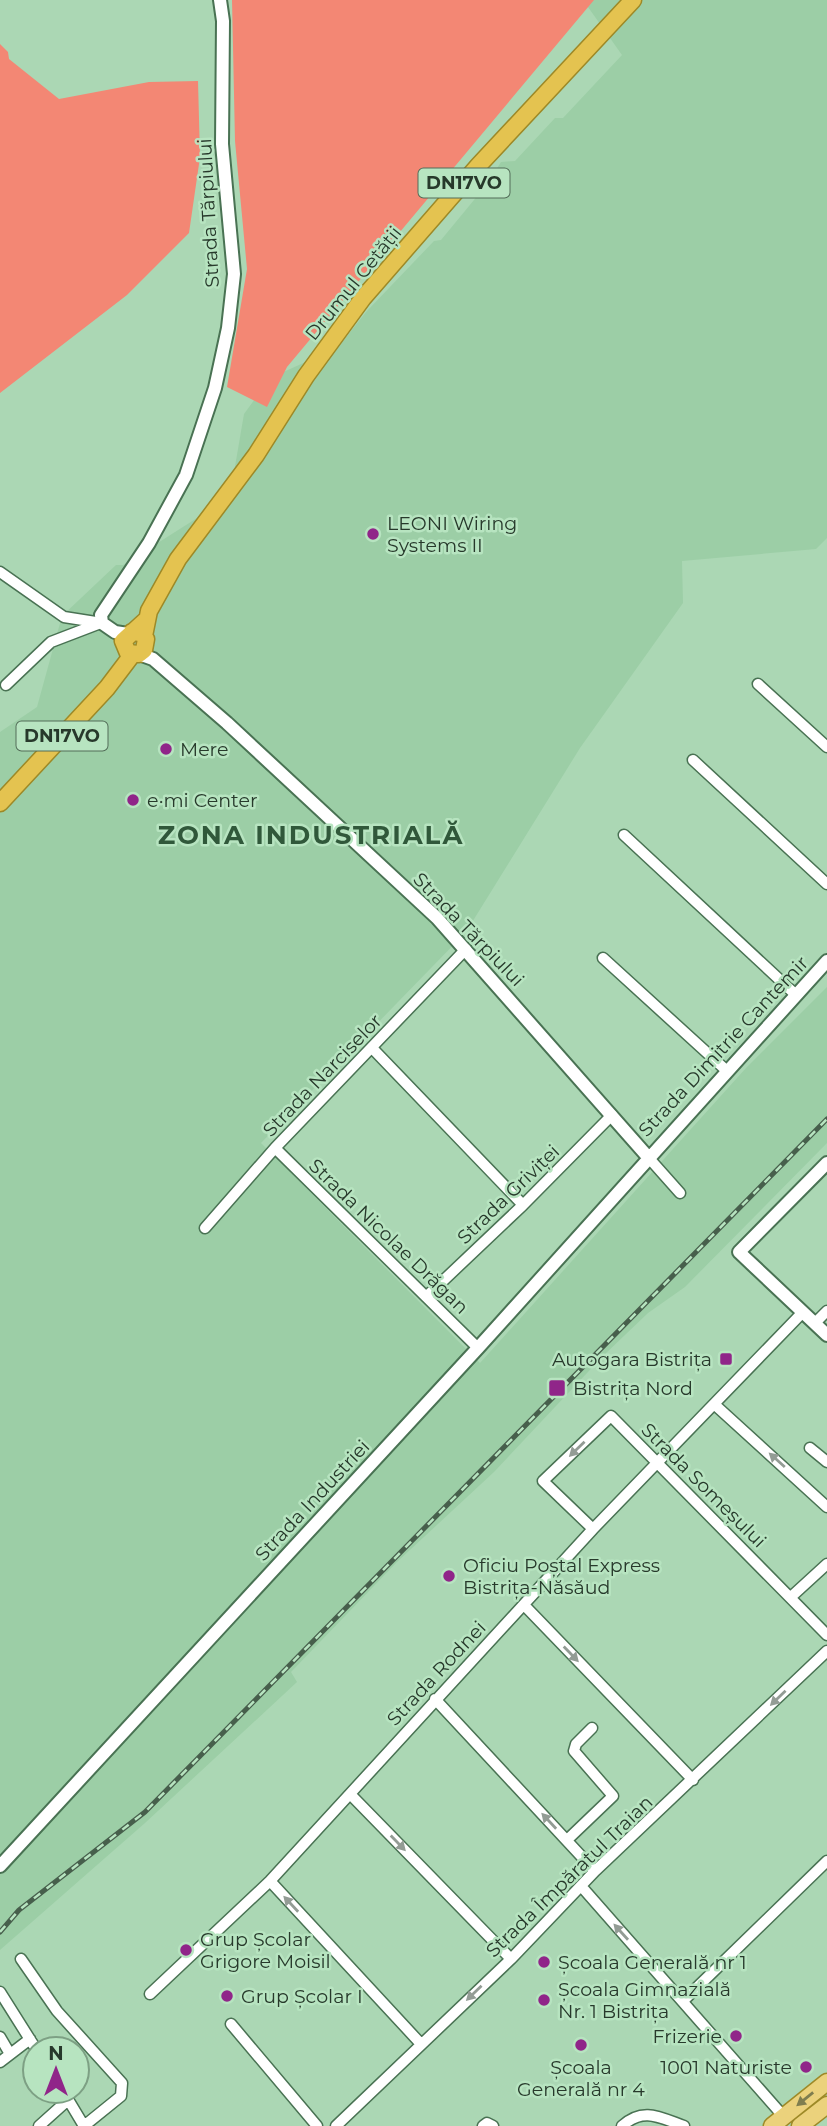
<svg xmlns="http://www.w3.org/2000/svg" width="827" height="2126" viewBox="0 0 827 2126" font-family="Montserrat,sans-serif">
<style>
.built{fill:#9ccea6}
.green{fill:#f38774}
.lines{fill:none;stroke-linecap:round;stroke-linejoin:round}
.minor-casing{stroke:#497253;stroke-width:13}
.tertiary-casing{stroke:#497253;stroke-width:16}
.primary-casing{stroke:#9d8927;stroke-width:19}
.trunk-casing{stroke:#9d8927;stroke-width:19}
.minor{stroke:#fff;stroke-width:10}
.tertiary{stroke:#fff;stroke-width:12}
.primary{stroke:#ebd27c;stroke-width:16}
.trunk{stroke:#e4c350;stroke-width:16}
.rail-casing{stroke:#475f4c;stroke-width:5}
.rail{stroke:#b7e4c0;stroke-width:2.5;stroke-dasharray:8;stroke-linecap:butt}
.oneway{fill:#939c95}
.oneway2{fill:#7f7e4f}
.poi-dot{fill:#902589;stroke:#b7e4c0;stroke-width:2.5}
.labels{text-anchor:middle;stroke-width:5;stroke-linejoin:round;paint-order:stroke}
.shield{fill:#b7e4c0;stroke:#526c58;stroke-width:2}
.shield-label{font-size:18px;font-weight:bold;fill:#27392b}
.street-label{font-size:19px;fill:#27392b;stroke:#b7e4c0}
.poi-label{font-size:19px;fill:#27392b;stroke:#b7e4c0;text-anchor:start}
.district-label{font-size:26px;font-weight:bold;letter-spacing:2px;fill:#30583a;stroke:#b7e4c0}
</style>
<rect width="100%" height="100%" fill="#abd7b4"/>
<path class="built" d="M 583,0 L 827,0 L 827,538 L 816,549 L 682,561 L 683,603 L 580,748 L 466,932 L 261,1143 L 480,1363 L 746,1068 L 827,987 L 827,1143 L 685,1287 L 648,1313 L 603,1356 L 494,1472 L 397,1562 L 291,1672 L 297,1682 L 145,1823 L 0,1950 L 0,732 L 37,707 L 62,616 L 116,565 L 123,565 L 205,513 L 232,484 L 244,414 L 270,378 L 319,356 L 332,355 L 366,312 L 434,241 L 441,240 L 488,183 L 501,162 L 515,161 L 555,118 L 563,118 L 622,55 Z"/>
<path class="green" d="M 232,0 L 594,0 L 287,367 L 267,407 L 227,387 L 247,269 L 235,141 Z
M 0,44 L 8,52 L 9,59 L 59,99 L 149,82 L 198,81 L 200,157 L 189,233 L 127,295 L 0,393 Z"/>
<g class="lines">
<g class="minor-casing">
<path id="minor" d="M 0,572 L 64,617 L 102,623
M 758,684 L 827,747
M 6,685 L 51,642 L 98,624
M 693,760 L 827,884
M 624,835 L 796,995
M 603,958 L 727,1071
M 373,1049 L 523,1205
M 275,1148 L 478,1348
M 648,1157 L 680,1193
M 205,1228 L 275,1148 L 466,949
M 427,1296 L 523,1205 L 612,1115
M 815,1323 L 827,1311
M 714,1404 L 827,1507
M 810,1448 L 827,1462
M 593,1529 L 543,1481 L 611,1416 L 827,1635
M 792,1596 L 827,1564
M 524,1605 L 693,1780
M 435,1699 L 595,1871
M 350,1794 L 511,1959
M 567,1840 L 613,1796 L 574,1751 L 576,1744 L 592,1728
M 270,1881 L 421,2044
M 581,1886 L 784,2117
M 21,1959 L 57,2011 L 122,2083 L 121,2096 L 84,2126
M 0,1992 L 36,2049
M 150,1994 L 270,1881 L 593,1529 L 803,1312
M 683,2001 L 827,1861
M 231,2024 L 317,2126
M 0,2037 L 10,2054
M 0,2062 L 30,2039
M 63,2091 L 84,2126
M 39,2126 L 68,2100
M 336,2126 L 511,1959 L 595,1871 L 827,1651
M 483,2126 L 487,2123 L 493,2126
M 622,2126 C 643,2107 659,2117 684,2126"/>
</g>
<g class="tertiary-casing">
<path id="tertiary" d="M 128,634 L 115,632 L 102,623 L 101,615 L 149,543 L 186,475 L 215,388 L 228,328 L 234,274 L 222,144 L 223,21 L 220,0
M 139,654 L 153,659 L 227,723 L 437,918 L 648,1157
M 827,1163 L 739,1252 L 827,1335
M 0,1866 L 478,1348 L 827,961"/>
</g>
<g class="primary-casing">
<path id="primary" d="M 772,2126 L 827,2082
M 800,2126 L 827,2105"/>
</g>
<g class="trunk-casing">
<path id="trunk" d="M 132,632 L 141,633 L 146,639 L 144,650 L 139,654 L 128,653 L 123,641 L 145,621
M 144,636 L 149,611 L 178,559 L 256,455 L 306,376 L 363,298 L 478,166 L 633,0
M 0,803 L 107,688 L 132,655"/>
</g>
<use href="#minor" class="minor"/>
<use href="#tertiary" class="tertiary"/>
<use href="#primary" class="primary"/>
<use href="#trunk" class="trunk"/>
<g class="rail-casing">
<path id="rail" d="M 0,1932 L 19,1910 L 145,1812 L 827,1119"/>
</g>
<use href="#rail" class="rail"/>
</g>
<defs><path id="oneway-solid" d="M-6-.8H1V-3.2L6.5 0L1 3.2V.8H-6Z" transform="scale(1.75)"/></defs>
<g class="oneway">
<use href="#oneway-solid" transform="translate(577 1449) rotate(136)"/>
<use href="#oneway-solid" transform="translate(777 1460) rotate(-138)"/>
<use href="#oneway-solid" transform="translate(571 1654) rotate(46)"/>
<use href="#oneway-solid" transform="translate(778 1698) rotate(136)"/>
<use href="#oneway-solid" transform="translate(549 1821) rotate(-133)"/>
<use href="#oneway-solid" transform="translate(398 1843) rotate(46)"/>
<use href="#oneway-solid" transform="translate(291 1904) rotate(-133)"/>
<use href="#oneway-solid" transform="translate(621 1932) rotate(-132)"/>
<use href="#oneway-solid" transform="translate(474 1993) rotate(136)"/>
</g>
<use class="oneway2" href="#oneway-solid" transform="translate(805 2099) rotate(141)"/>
<g class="poi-dot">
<circle cx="373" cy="534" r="7"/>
<circle cx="166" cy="749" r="7"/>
<circle cx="133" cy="800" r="7"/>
<rect x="719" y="1352" width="14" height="14" rx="3.5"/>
<rect x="548" y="1379" width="18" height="18" rx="3.5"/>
<circle cx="449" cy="1576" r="7"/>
<circle cx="186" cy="1950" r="7"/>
<circle cx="544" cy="1962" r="7"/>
<circle cx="227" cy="1996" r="7"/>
<circle cx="544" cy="2000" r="7"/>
<circle cx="736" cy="2036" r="7"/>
<circle cx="581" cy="2045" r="7"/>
<circle cx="806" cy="2067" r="7"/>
</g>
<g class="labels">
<g class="shield">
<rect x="418.5" y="168.5" width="91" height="29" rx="5"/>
<rect x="16.5" y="721.5" width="91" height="29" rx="5"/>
</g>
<g class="shield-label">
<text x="464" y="189">DN17VO</text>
<text x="62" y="742">DN17VO</text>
</g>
<g class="street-label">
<text transform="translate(208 213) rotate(-93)" y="7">Strada Tărpiului</text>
<text transform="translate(353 283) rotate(-51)" y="7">Drumul Cetății</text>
<text transform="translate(469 929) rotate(46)" y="7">Strada Tărpiului</text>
<text transform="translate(723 1046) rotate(-47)" y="7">Strada Dimitrie Cantemir</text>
<text transform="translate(322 1075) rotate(-46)" y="7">Strada Narciselor</text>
<text transform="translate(508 1194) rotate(-44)" y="7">Strada Griviței</text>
<text transform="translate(389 1236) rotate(44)" y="7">Strada Nicolae Drăgan</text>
<text transform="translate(704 1485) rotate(45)" y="7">Strada Someșului</text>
<text transform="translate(312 1500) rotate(-47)" y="7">Strada Industriei</text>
<text transform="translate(436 1673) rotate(-47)" y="7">Strada Rodnei</text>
<text transform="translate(569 1876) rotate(-44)" y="7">Strada Împăratul Traian</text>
</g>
<g class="poi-label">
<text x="387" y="530">LEONI Wiring<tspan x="387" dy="22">Systems II</tspan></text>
<text x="180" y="756">Mere</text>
<text x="147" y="807">e·mi Center</text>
<text x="712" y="1366" text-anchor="end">Autogara Bistrița</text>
<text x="573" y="1395">Bistrița Nord</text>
<text x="463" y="1572">Oficiu Poștal Express<tspan x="463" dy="22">Bistrița-Năsăud</tspan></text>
<text x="200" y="1946">Grup Școlar<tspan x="200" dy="22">Grigore Moisil</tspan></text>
<text x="558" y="1969">Școala Generală nr 1</text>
<text x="558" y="1996">Școala Gimnazială<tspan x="558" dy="22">Nr. 1 Bistrița</tspan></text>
<text x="241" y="2003">Grup Școlar I</text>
<text x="722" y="2043" text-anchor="end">Frizerie</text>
<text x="581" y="2074" text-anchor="middle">Școala<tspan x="581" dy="22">Generală nr 4</tspan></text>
<text x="792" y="2074" text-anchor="end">1001 Naturiste</text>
</g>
<g class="district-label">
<text x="311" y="844">ZONA INDUSTRIALĂ</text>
</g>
</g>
<g transform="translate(56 2070)"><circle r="33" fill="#b7e4c0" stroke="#7da084" stroke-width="2"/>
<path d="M0-5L12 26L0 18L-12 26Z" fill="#902589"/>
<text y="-10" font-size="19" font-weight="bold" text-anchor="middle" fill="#27392b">N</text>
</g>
</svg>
